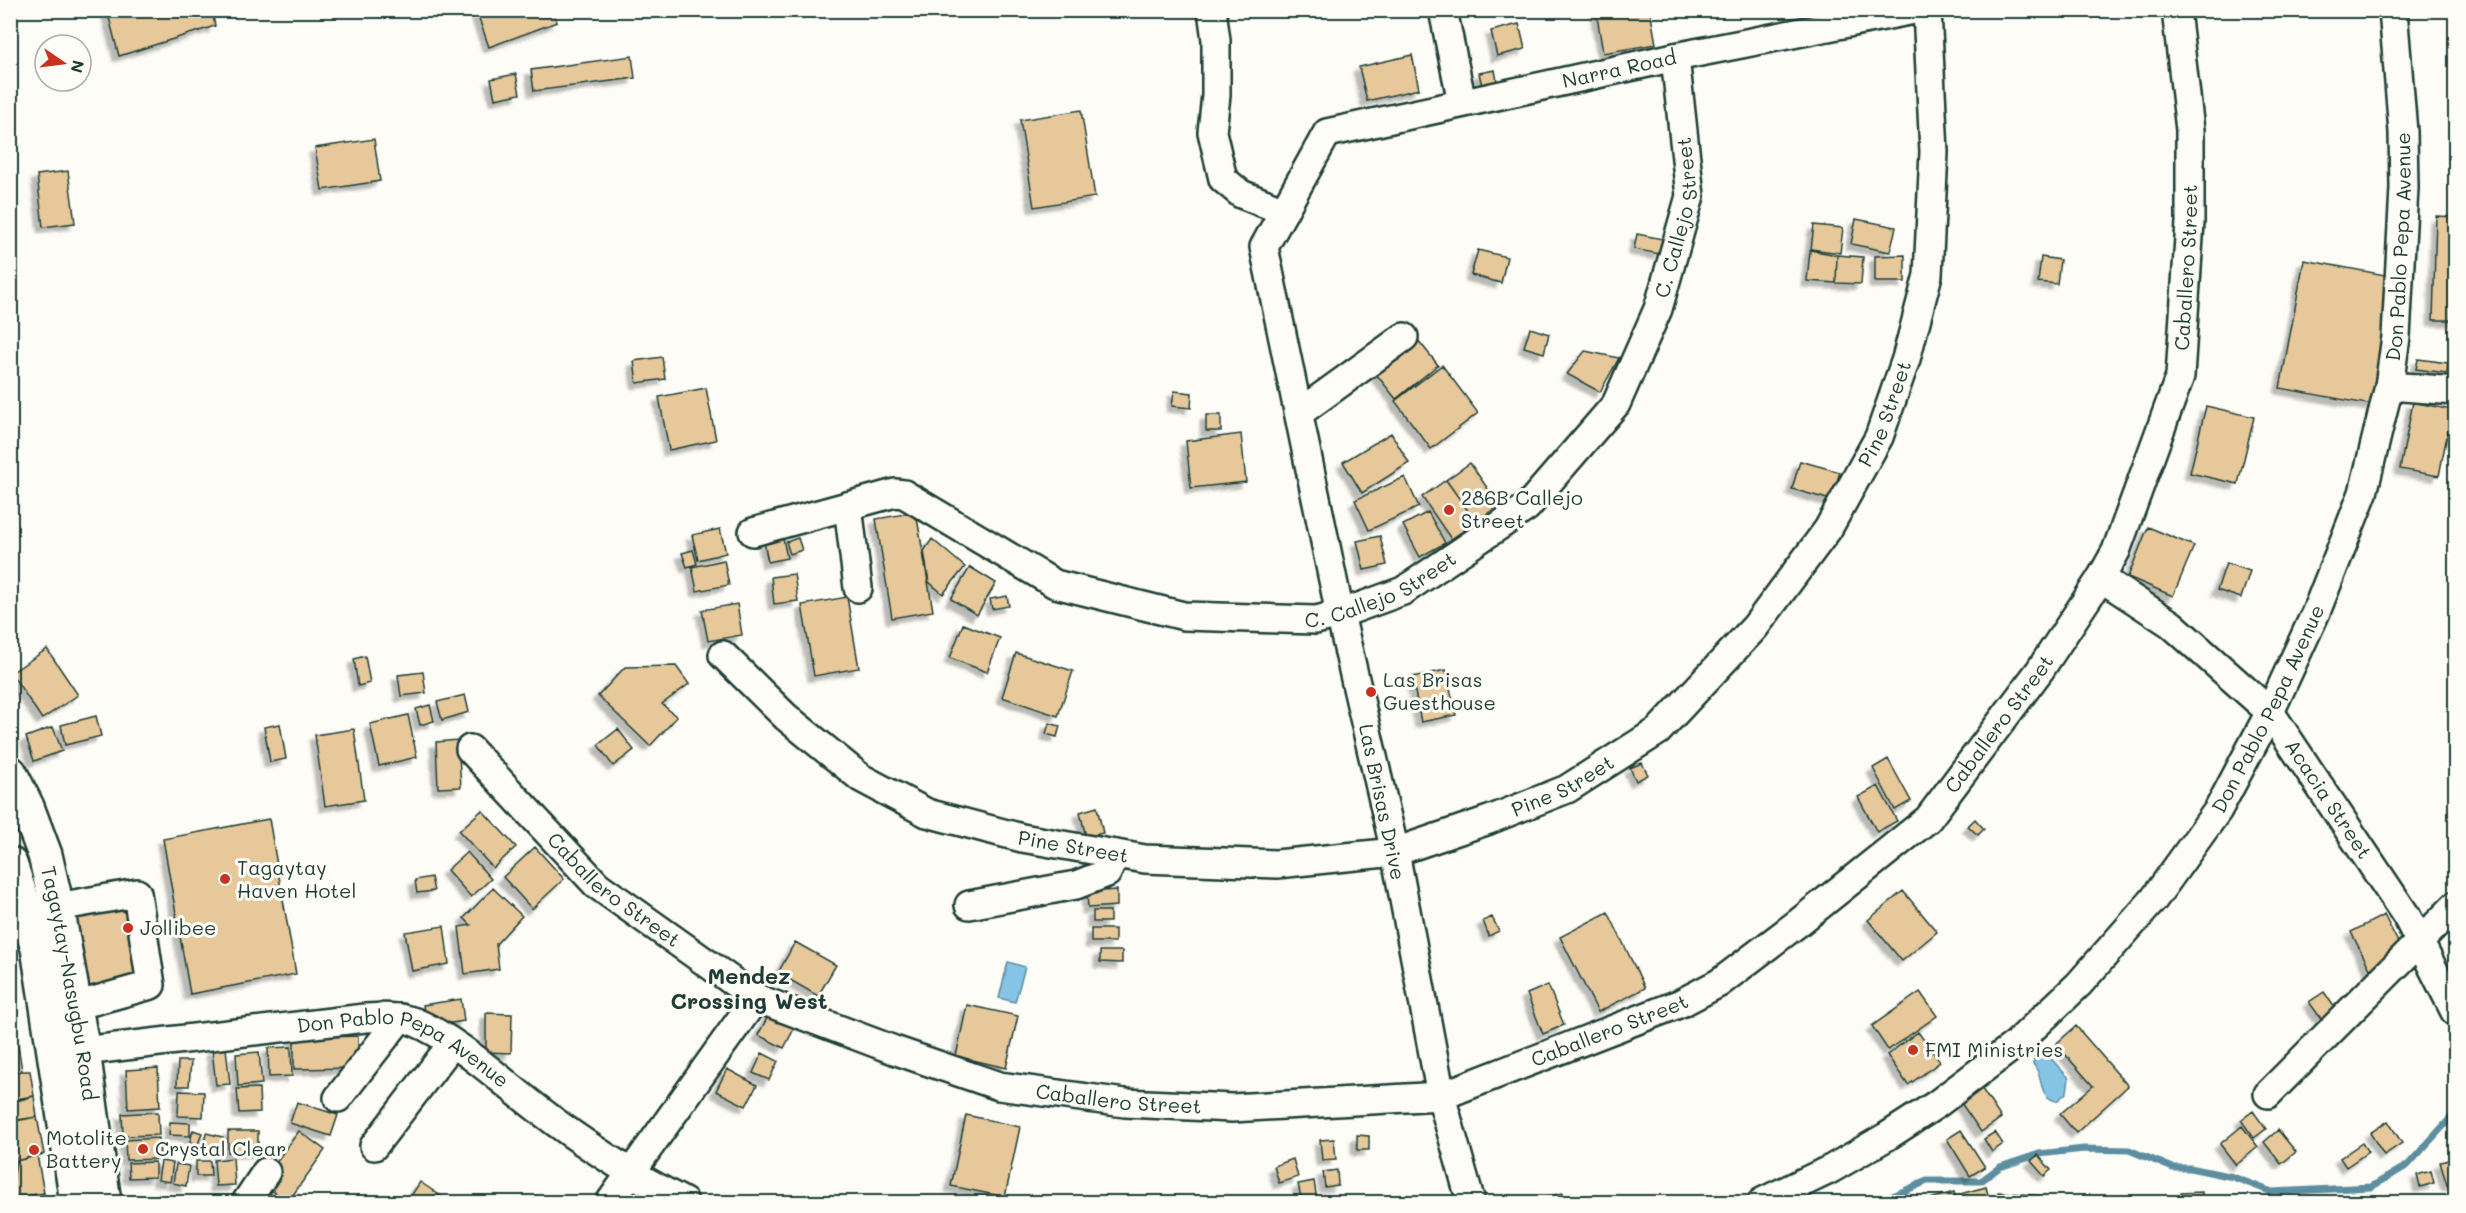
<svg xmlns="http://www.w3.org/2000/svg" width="2466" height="1213" viewBox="0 0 2466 1213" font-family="Mali,sans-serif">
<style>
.water{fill:#86c4e6;stroke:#5d8e9f;stroke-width:1.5}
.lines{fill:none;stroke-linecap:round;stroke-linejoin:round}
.stream{stroke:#5d8e9f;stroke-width:7}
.building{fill:#e6c89a;stroke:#1f3d34;stroke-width:1.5;filter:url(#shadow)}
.minor-casing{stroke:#1f3d34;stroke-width:32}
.major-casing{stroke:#1f3d34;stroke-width:38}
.minor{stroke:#fdfcf7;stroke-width:27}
.major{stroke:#fdfcf7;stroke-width:33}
.poi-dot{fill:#c8321e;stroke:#fdfcf7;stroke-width:2}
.labels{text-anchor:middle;stroke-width:6;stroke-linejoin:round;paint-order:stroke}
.street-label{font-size:20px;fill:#1f3d34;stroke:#fdfcf7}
.poi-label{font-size:20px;fill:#1f3d34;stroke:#fdfcf7;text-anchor:start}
.quarter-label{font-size:22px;font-weight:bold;fill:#1f3d34;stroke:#fdfcf7}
</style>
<defs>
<filter id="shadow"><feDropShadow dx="-5.5" dy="5.5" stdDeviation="1.5" flood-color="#0004"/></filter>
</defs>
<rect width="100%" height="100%" fill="#fdfcf7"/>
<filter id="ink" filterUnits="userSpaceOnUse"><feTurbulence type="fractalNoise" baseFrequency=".0167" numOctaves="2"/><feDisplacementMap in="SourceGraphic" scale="12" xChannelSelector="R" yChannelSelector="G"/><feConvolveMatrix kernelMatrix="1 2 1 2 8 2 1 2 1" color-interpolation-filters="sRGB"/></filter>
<g filter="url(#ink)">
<path class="water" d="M 1008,962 L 1025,967 L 1015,1002 L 999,998 Z
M 2044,1051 L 2069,1078 L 2067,1092 L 2057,1101 C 2036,1097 2045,1076 2033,1064 L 2035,1056 Z"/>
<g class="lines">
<path class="stream" d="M 1879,1202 L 1927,1181 L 1981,1181 L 2000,1167 L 2039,1154 L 2084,1149 L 2129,1150 L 2173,1168 L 2190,1168 L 2233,1177 L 2272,1192 L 2371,1187 L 2408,1165 L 2456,1112"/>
</g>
<path class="building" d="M 107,10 L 212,10 L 215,26 L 119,56 Z
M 476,10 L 552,10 L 557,22 L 489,47 Z
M 1596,10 L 1650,10 L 1656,44 L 1603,53 Z
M 1519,24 L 1525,49 L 1497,56 L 1491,31 Z
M 1412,55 L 1419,89 L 1367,101 L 1359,67 Z
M 632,56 L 635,78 L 534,91 L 531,70 Z
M 1495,70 L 1498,87 L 1483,90 L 1479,73 Z
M 516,74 L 520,94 L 495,99 L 491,79 Z
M 1081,110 L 1095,197 L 1034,207 L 1020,120 Z
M 374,139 L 380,181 L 322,190 L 315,148 Z
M 68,171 L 75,223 L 43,227 L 37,175 Z
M 2436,216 L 2456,217 L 2456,320 L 2433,320 Z
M 1856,219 L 1896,227 L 1890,252 L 1851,244 Z
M 1814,225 L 1843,228 L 1840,253 L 1811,249 Z
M 1637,234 L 1663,239 L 1659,254 L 1634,249 Z
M 1478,250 L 1507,257 L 1501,283 L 1471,275 Z
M 1810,250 L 1837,255 L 1836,283 L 1807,281 Z
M 1837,255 L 1863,257 L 1861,284 L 1836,283 Z
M 1905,255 L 1905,282 L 1875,282 L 1875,256 Z
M 2041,257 L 2060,260 L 2057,284 L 2038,282 Z
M 2304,260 L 2396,277 L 2372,405 L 2280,388 Z
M 1530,328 L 1549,334 L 1544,353 L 1524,347 Z
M 1418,340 L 1438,365 L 1396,399 L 1376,374 Z
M 1585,351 L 1619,358 L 1600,392 L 1567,374 Z
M 662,357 L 665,379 L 637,383 L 634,361 Z
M 2418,359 L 2448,363 L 2447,373 L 2416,369 Z
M 1442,365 L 1478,413 L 1431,449 L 1395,401 Z
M 706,388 L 716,440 L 669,450 L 659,397 Z
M 1174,391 L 1192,393 L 1191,408 L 1172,406 Z
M 2413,402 L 2452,410 L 2439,476 L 2400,469 Z
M 2206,406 L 2254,417 L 2238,484 L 2190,473 Z
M 1206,415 L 1221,415 L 1221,431 L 1206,431 Z
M 1391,433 L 1409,463 L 1362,493 L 1343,462 Z
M 1241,434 L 1246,482 L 1191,488 L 1186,441 Z
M 1800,461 L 1840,472 L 1831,500 L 1792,489 Z
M 1470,463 L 1499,505 L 1476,522 L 1446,480 Z
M 1405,477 L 1419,507 L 1369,530 L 1355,500 Z
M 1446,480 L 1476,522 L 1451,539 L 1422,497 Z
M 916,512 L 933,611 L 892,618 L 876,519 Z
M 1428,512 L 1445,543 L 1420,557 L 1403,525 Z
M 2148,527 L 2194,546 L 2173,596 L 2128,577 Z
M 720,529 L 726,553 L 698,560 L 692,535 Z
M 1380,536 L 1387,565 L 1364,570 L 1357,541 Z
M 783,538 L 787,558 L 768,562 L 764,542 Z
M 798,538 L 802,550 L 790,554 L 786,542 Z
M 932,539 L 965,567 L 943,594 L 929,582 L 924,551 Z
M 693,550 L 697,564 L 687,567 L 682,553 Z
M 724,560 L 729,585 L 697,591 L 692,567 Z
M 2226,563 L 2250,571 L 2241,598 L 2217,590 Z
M 970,567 L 996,583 L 977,615 L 951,599 Z
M 794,574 L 798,601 L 774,604 L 771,577 Z
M 1007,596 L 1009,606 L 992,609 L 990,599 Z
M 847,597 L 859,668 L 814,676 L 802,605 Z
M 737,604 L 742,635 L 708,641 L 702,610 Z
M 963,624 L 1000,638 L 987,672 L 950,658 Z
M 47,649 L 78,695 L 42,719 L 11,673 Z
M 1016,653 L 1073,671 L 1058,716 L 1002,697 Z
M 365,656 L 370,683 L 358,686 L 354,659 Z
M 676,666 L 689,684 L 662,704 L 677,717 L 650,746 L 598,696 L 625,667 Z
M 1446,670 L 1456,715 L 1421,722 L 1412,677 Z
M 423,672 L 426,693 L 401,696 L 398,675 Z
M 465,695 L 469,712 L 442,720 L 437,702 Z
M 430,705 L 434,721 L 420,725 L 416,709 Z
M 408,715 L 417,757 L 379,766 L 370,724 Z
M 96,716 L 101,736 L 65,745 L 61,725 Z
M 1049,723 L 1060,726 L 1057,737 L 1046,734 Z
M 280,724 L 286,759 L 270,762 L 264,727 Z
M 53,727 L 62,751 L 34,761 L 26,737 Z
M 354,729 L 364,800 L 325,806 L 315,735 Z
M 618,729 L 634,750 L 613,766 L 598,745 Z
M 458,740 L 461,787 L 438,788 L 436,742 Z
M 1888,759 L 1911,801 L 1895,810 L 1873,768 Z
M 1642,763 L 1648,775 L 1636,781 L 1630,768 Z
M 1878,786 L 1897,821 L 1877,832 L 1858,797 Z
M 1097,807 L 1103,833 L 1086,837 L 1080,812 Z
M 482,810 L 516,847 L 493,868 L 459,831 Z
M 269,819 L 296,974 L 190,994 L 163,839 Z
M 1975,819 L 1984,829 L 1978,835 L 1968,826 Z
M 535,847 L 564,879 L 532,909 L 503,877 Z
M 467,852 L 491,879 L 471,897 L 447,870 Z
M 431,877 L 434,891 L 417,893 L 415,880 Z
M 493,888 L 522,916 L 496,944 L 499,969 L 465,974 L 459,927 L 471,925 L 464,918 Z
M 1117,890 L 1117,906 L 1088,908 L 1087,892 Z
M 1903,891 L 1937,932 L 1902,961 L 1868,920 Z
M 128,899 L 142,978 L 86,988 L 72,909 Z
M 1093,911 L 1110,911 L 1110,922 L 1093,922 Z
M 1608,912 L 1645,988 L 1598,1012 L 1560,937 Z
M 2384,915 L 2403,952 L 2370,969 L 2351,932 Z
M 1492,917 L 1499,931 L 1489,936 L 1483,921 Z
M 444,926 L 449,964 L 412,971 L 405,932 Z
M 1091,929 L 1115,929 L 1115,942 L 1091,942 Z
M 795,942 L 836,965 L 818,996 L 778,973 Z
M 1100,951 L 1122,951 L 1122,963 L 1100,962 Z
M 1548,985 L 1564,1025 L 1543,1034 L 1527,994 Z
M 1920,992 L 1937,1016 L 1888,1050 L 1872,1026 Z
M 2324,992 L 2339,1014 L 2325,1024 L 2309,1002 Z
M 461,999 L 464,1021 L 426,1027 L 423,1005 Z
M 967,1005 L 1018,1016 L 1006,1068 L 956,1056 Z
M 771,1011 L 796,1025 L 784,1048 L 758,1035 Z
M 486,1013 L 512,1014 L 511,1053 L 486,1052 Z
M 2076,1026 L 2128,1086 L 2076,1133 L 2060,1114 L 2093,1086 L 2056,1044 Z
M 1918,1032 L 1940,1062 L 1908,1085 L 1887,1055 Z
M 358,1036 L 358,1068 L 294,1069 L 294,1038 Z
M 18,1044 L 22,1071 L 10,1072 L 10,1045 Z
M 291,1047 L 292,1076 L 269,1077 L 268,1048 Z
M 226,1048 L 230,1084 L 216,1085 L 212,1050 Z
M 259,1052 L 262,1084 L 238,1086 L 236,1054 Z
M 762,1053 L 778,1061 L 769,1080 L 753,1073 Z
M 178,1061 L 191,1061 L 189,1086 L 177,1086 Z
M 158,1068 L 160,1107 L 128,1109 L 126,1070 Z
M 727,1069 L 757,1085 L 746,1106 L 716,1091 Z
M 22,1071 L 30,1071 L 34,1096 L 10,1100 L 10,1073 Z
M 259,1088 L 260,1112 L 239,1113 L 237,1089 Z
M 1982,1089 L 2001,1118 L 1981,1132 L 1961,1103 Z
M 179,1091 L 204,1092 L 203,1117 L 178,1116 Z
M 34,1096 L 37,1117 L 17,1120 L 13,1102 Z
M 297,1102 L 338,1115 L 331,1136 L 290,1123 Z
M 2253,1111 L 2266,1129 L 2254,1138 L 2241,1120 Z
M 158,1112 L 159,1135 L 123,1136 L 122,1114 Z
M 966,1115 L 1020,1127 L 1005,1197 L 951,1186 Z
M 37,1117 L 44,1154 L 16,1161 L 10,1122 Z
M 2388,1121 L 2402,1143 L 2384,1155 L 2370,1133 Z
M 170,1122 L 190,1123 L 190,1136 L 169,1135 Z
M 2242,1126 L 2258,1147 L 2236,1165 L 2220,1144 Z
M 193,1130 L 202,1133 L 198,1144 L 190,1142 Z
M 1961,1130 L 1985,1167 L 1970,1176 L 1947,1139 Z
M 2278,1130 L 2296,1152 L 2281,1164 L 2264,1142 Z
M 228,1131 L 258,1131 L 258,1152 L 228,1152 Z
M 299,1131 L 325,1150 L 288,1202 L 261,1182 Z
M 1995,1132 L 2003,1144 L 1992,1152 L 1984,1139 Z
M 206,1133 L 223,1137 L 220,1152 L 203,1148 Z
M 1357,1135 L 1369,1136 L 1369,1150 L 1357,1150 Z
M 159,1138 L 160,1159 L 126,1160 L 125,1140 Z
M 1334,1139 L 1336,1159 L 1322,1160 L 1320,1140 Z
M 2362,1143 L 2368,1152 L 2346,1167 L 2340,1158 Z
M 37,1155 L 44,1193 L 11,1198 L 16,1161 Z
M 2038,1155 L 2051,1170 L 2044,1176 L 2031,1161 Z
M 233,1158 L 235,1185 L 216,1186 L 214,1160 Z
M 1293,1159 L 1298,1177 L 1279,1183 L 1274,1166 Z
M 2449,1160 L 2456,1183 L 2447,1185 L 2440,1162 Z
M 161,1161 L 173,1163 L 170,1182 L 158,1180 Z
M 196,1161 L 210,1161 L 211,1176 L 196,1176 Z
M 155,1162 L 155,1177 L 129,1178 L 128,1163 Z
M 176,1164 L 189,1166 L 186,1186 L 173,1183 Z
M 1337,1170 L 1338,1185 L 1325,1187 L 1323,1172 Z
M 2431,1171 L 2434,1183 L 2420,1187 L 2417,1175 Z
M 1314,1181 L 1317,1200 L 1302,1202 L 1298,1184 Z
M 420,1182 L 450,1202 L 421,1202 L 411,1196 Z
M 1986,1187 L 1990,1202 L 1962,1202 L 1960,1194 Z
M 1954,1192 L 1957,1202 L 1920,1202 Z
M 1998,1192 L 2042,1196 L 2041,1202 L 1997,1202 Z
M 2202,1192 L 2202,1202 L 2182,1202 L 2181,1193 Z
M 44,1193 L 45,1202 L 14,1202 L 15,1199 Z
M 1563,1193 L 1566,1202 L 1528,1202 Z"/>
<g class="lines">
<g class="minor-casing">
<g id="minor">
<path d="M 1212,10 L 1216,40 L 1216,95 L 1212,132 L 1223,179 L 1241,194 L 1284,211"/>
<path d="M 1443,10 L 1462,103"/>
<path d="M 2389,386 L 2456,391"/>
<path d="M 1299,413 L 1404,337"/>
<path d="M 848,506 L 858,588"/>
<path id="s1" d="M 753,532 L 895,493 L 904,494 L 1055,584 L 1184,616 L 1316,620 L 1340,614 L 1403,591 L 1527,507 L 1616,404 L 1658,309 L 1690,196 L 1675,57"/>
<path id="s2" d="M 2101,578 L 2171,624 L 2270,712 L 2407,917 L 2455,1012"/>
<path id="s3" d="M 723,655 L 786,717 L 861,778 L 927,813 L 1022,838 L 1145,859 L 1277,864 L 1395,852 L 1489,820 L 1567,789 L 1658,731 L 1755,627 L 1828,529 L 1879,437 L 1906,359 L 1928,275 L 1934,152 L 1927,10"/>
<path id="s4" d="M 470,749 L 597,885 L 756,998 L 894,1050 L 999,1086 L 1125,1103 L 1232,1108 L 1441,1096 L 1681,1003 L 1719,983 L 1798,923 L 1928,819 L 2040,670 L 2101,578 L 2116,551 L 2180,376 L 2190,222 L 2190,130 L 2176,10"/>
<path d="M 969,905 L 1076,885 L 1107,873 L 1116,854"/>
<path d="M 57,907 L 137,893 L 151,985 L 75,1006"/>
<path id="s5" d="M 83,1051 L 365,1018 C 382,1017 399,1016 415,1022 C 458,1040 501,1081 538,1109 C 583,1144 634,1176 684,1202"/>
<path d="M 2268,1094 L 2456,905"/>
<path d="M 338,1098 L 400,1018"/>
<path d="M 374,1146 L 452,1044"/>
<path d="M 246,1202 L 266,1172"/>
<path d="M 610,1202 L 756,998"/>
<path id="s6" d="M 1471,1202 L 1441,1096 L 1395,852 L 1340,614 L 1264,247 L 1327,133 L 1675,57 L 1914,10"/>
<path id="s7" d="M 1762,1202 L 1831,1169 L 1886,1137 L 1937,1104 L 2016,1044 L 2079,984 L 2154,899 L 2218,810 L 2270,712 L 2316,612 L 2363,493 L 2389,386 L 2396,337 L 2404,188 L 2403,132 L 2393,10"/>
</g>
</g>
<g class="major-casing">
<g id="major">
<path id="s8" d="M 10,773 L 27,807 L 45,855 L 57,907 L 83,1051 L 104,1202"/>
<path d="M 10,864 L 38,948 L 77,1202"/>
</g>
</g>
<use href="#minor" class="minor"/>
<use href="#major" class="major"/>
</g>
</g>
<g class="poi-dot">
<circle cx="1449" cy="510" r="6"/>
<circle cx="1371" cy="692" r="6"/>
<circle cx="225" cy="879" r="6"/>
<circle cx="128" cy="928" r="6"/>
<circle cx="1913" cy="1050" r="6"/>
<circle cx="143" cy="1149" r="6"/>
<circle cx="34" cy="1150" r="6"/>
</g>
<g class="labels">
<g class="street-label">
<text dy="7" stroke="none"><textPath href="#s6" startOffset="1407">Narra Road</textPath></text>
<text dy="7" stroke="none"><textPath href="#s1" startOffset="1173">C. Callejo Street</textPath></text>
<text dy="7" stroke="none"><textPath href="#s7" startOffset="1209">Don Pablo Pepa Avenue</textPath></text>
<text dy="7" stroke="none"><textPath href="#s4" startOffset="2272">Caballero Street</textPath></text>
<text dy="7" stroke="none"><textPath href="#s3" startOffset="1418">Pine Street</textPath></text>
<text dy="7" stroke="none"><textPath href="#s1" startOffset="668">C. Callejo Street</textPath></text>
<text dy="7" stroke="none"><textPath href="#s7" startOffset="723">Don Pablo Pepa Avenue</textPath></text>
<text dy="7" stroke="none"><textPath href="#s4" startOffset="1768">Caballero Street</textPath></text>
<text dy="7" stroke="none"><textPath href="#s3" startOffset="914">Pine Street</textPath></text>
<text dy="7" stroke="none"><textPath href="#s2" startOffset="321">Acacia Street</textPath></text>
<text transform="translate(1382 802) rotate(78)" y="7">Las Brisas Drive</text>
<text dy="7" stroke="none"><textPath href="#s3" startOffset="410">Pine Street</textPath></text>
<text dy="7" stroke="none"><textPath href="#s4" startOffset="202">Caballero Street</textPath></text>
<text dy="7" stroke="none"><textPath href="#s8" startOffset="220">Tagaytay-Nasugbu Road</textPath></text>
<text dy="7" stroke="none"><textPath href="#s4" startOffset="1264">Caballero Street</textPath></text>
<text dy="7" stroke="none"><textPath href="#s5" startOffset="330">Don Pablo Pepa Avenue</textPath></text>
<text dy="7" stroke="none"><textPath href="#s4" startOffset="760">Caballero Street</textPath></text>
</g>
<g class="poi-label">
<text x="1461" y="505">286B Callejo<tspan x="1461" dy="23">Street</tspan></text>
<text x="1383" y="687">Las Brisas<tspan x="1383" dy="23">Guesthouse</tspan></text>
<text x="237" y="875">Tagaytay<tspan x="237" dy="23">Haven Hotel</tspan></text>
<text x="140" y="935">Jollibee</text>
<text x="1925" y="1057">FMI Ministries</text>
<text x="46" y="1145">Motolite<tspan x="46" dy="23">Battery</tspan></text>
<text x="155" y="1156">Crystal Clear</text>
</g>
<g class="quarter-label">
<text x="749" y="984">Mendez<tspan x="749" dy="25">Crossing West</tspan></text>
</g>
</g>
<rect width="2466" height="1213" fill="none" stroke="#fdfcf7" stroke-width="36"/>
<rect x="18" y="18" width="2430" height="1177" fill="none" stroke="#1f3d34" stroke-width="2" filter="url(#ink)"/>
<g transform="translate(63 63) rotate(104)"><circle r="28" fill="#fdfcf7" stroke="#a4b0a9" stroke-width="1.5"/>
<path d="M0-4.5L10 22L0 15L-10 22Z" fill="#c8321e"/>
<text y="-9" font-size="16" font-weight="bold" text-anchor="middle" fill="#1f3d34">N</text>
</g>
</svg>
